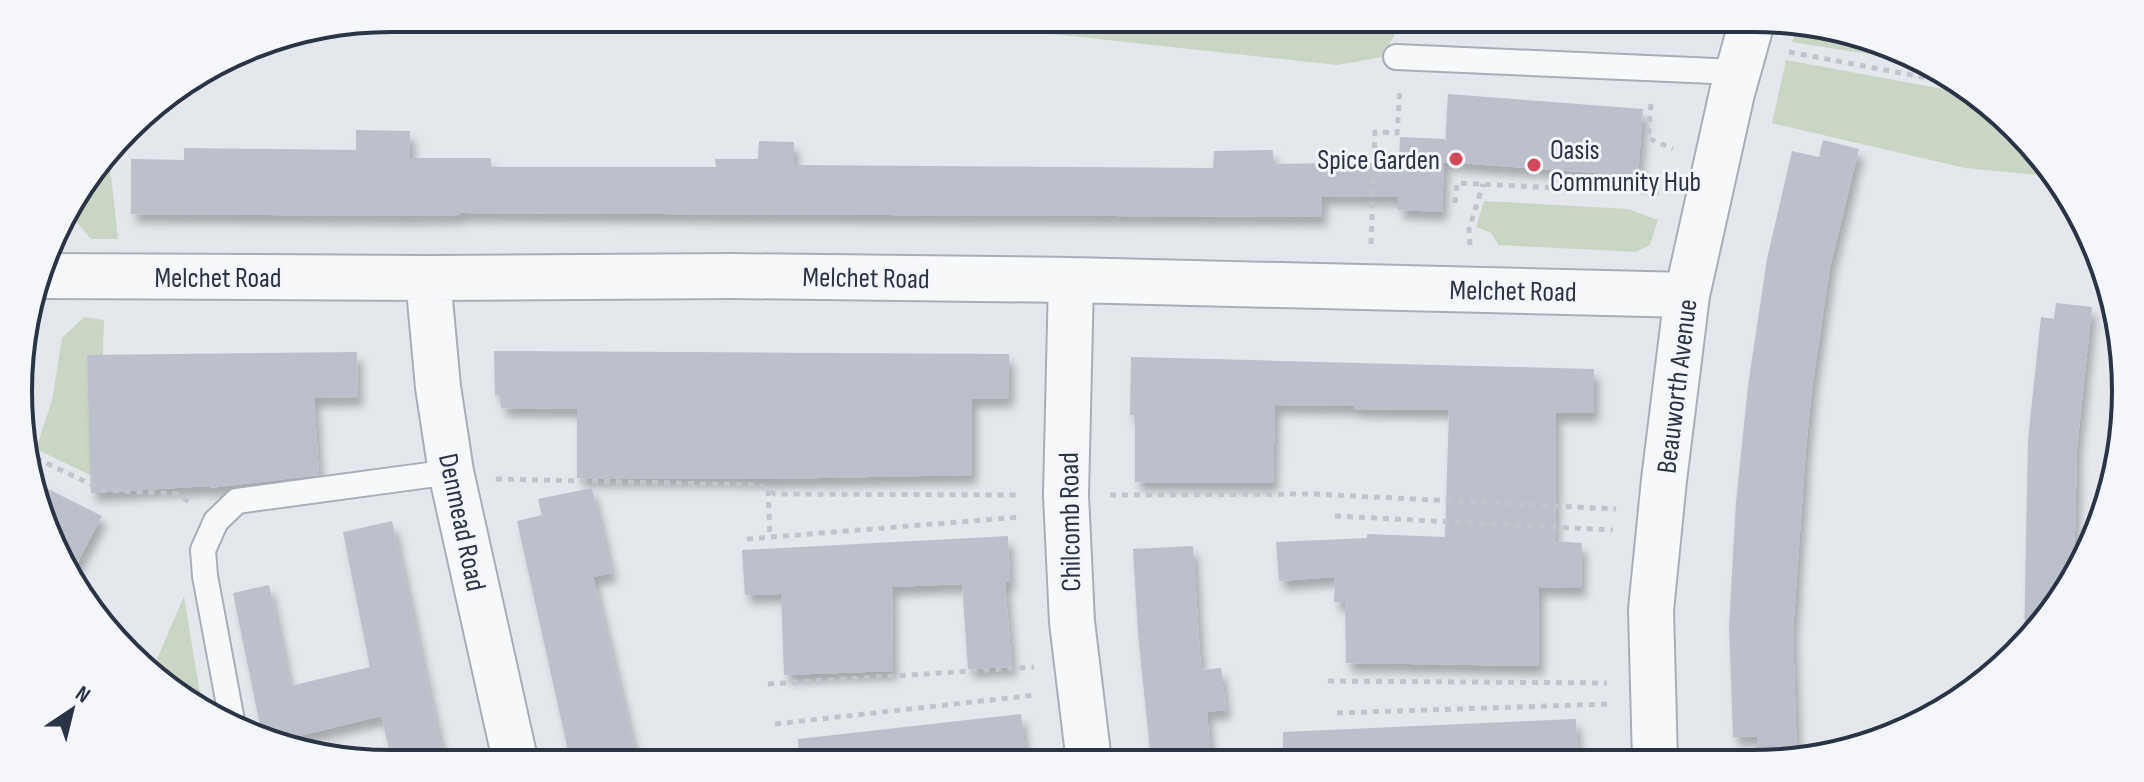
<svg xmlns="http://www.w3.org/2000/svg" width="2144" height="782" viewBox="0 0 2144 782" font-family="'Sofia Sans Condensed',sans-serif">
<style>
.green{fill:#c9d6c5}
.building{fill:#bbc0ca;filter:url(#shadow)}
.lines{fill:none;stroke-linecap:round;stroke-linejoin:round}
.service-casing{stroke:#a9aeb7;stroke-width:28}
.minor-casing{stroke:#a9aeb7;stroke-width:48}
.path{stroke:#c2c5cb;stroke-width:5;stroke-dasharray:6 6;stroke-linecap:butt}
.service{stroke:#f7f8fa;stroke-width:24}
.minor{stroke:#f7f8fa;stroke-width:44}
.poi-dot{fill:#d1495b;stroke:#f4f6f9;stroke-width:3}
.labels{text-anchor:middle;stroke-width:6;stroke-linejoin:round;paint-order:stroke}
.poi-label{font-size:28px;fill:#2b3445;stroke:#f4f6f9;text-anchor:start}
.street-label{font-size:28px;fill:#2b3445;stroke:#f4f6f9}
.rim{fill:none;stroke:#2b3445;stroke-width:4}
</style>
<defs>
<filter id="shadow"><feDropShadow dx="5" dy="9" stdDeviation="4" flood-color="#0004"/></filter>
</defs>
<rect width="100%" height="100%" fill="#e4e7ec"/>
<path class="green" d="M 1009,18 L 1401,18 L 1398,29 L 1382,57 L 1337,65 L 1006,29 Z
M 1798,24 L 1850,31 L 1912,61 L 1792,42 Z
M 1786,60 L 1981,96 L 2051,176 L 1965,168 L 1772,123 Z
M 112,151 L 110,166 L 118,239 L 91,239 L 75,220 L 78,192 Z
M 1484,201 L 1628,209 L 1658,220 L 1650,245 L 1636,252 L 1499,245 L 1491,233 L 1476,227 Z
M 84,317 L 104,320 L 103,355 L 87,356 L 92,476 L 36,449 L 52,400 L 62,338 Z
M 184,596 L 202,706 L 164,687 L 151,673 Z"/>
<path class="building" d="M 1448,94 L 1643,109 L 1638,176 L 1444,162 L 1442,212 L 1398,210 L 1398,197 L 1322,196 L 1322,217 L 460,213 L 460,215 L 409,216 L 131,214 L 131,159 L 184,160 L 184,148 L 356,150 L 356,130 L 410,131 L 410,158 L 491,158 L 491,167 L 716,167 L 715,159 L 758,159 L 759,141 L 794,142 L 794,165 L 1213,168 L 1214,151 L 1273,150 L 1273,164 L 1399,162 L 1400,137 L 1445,139 L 1445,146 Z
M 1823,140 L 1859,149 L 1830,267 L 1812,388 L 1806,448 L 1793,631 L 1797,761 L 1757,761 L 1757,737 L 1733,737 L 1729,626 L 1736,502 L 1748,386 L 1767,259 L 1792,151 L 1819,157 Z
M 2056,303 L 2092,307 L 2077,448 L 2074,574 L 2063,598 L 2024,643 L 2028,440 L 2041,317 L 2054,319 Z
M 494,351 L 1009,354 L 1009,398 L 972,399 L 972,475 L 770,479 L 577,478 L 577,409 L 501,408 L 501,396 L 495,395 Z
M 357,352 L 358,397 L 314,398 L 319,475 L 210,488 L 210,486 L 91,493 L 87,355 Z
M 1131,357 L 1594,369 L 1594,413 L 1556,413 L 1555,541 L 1582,543 L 1581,588 L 1539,587 L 1539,666 L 1346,663 L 1345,603 L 1334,602 L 1335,577 L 1279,581 L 1276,542 L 1367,538 L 1367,534 L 1445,537 L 1449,410 L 1354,409 L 1354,406 L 1275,405 L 1273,483 L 1135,482 L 1135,415 L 1130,415 Z
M 32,481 L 102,516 L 71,575 L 40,500 Z
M 592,488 L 612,573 L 593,577 L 638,763 L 571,764 L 517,521 L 542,515 L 538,499 Z
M 392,521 L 445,764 L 393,764 L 381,716 L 299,736 L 303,752 L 294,751 L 262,735 L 233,593 L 269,585 L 290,686 L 370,667 L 343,532 Z
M 1008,536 L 1010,582 L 1005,582 L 1012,667 L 968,669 L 962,584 L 892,587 L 893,671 L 784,675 L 781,594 L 745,595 L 742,550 Z
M 1193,546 L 1201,670 L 1221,668 L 1226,710 L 1207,712 L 1211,762 L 1160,762 L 1160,759 L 1151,760 L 1138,634 L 1133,549 Z
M 1021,714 L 1026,759 L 994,763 L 799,763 L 798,739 Z
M 1576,719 L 1578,761 L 1283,762 L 1283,732 Z"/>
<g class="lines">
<g class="service-casing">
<path id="service" d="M 1396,57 L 1737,72
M 232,721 L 205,576 L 203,550 L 216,521 L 237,501 L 451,472"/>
</g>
<g class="minor-casing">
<path id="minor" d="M 44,276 L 428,278 L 732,276 L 1071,280 L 1687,295
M 428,278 L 438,387 L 451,472 L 516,764
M 1071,280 L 1066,495 L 1072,622 L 1089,762
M 1655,761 L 1651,610 L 1664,480 L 1687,295 L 1732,93 L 1753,18"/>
</g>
<path class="path" d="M 1789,52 L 1955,83
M 1651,104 L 1648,138 L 1673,149
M 1455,203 L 1457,183 L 1664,193
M 1371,244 L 1375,132 L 1397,133 L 1400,90
M 1470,245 L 1469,229 L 1483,184
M 25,453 L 103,490 L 177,494 L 189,502
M 496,479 L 759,485 L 775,494 L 1020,495
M 768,490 L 770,537
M 1110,495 L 1314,494 L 1616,509
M 1335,516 L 1613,530
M 747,539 L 1021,517
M 1328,681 L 1607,683
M 768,684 L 1034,667
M 1337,713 L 1608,704
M 775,724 L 1036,695"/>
<use href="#service" class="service"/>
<use href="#minor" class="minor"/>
</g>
<g class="poi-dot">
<circle cx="1456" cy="159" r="8"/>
<circle cx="1534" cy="165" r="8"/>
</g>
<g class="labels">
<g class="poi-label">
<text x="1550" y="159">Oasis<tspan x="1550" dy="32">Community Hub</tspan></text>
<text x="1440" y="169" text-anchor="end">Spice Garden</text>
</g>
<g class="street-label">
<text x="218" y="287">Melchet Road</text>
<text transform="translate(866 277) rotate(1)" y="10">Melchet Road</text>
<text transform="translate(1513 290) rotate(1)" y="10">Melchet Road</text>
<text transform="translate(1676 386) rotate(-83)" y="10">Beauworth Avenue</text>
<text transform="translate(463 522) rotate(78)" y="10">Denmead Road</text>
<text transform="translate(1069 522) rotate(-91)" y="10">Chilcomb Road</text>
</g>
</g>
<path d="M0 0H2144V782H0ZM391 32H1753A359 359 0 0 1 2112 391V391A359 359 0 0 1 1753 750H391A359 359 0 0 1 32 391V391A359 359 0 0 1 391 32Z" fill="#f4f6f9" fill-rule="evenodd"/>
<path class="rim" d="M391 32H1753A359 359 0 0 1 2112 391V391A359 359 0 0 1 1753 750H391A359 359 0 0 1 32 391V391A359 359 0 0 1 391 32Z"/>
<g transform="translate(72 710) rotate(35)" stroke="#f4f6f9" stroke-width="6" paint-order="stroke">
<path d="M0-6L14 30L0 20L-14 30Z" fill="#2b3445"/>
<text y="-12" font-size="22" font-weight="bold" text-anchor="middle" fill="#2b3445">N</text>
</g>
</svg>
